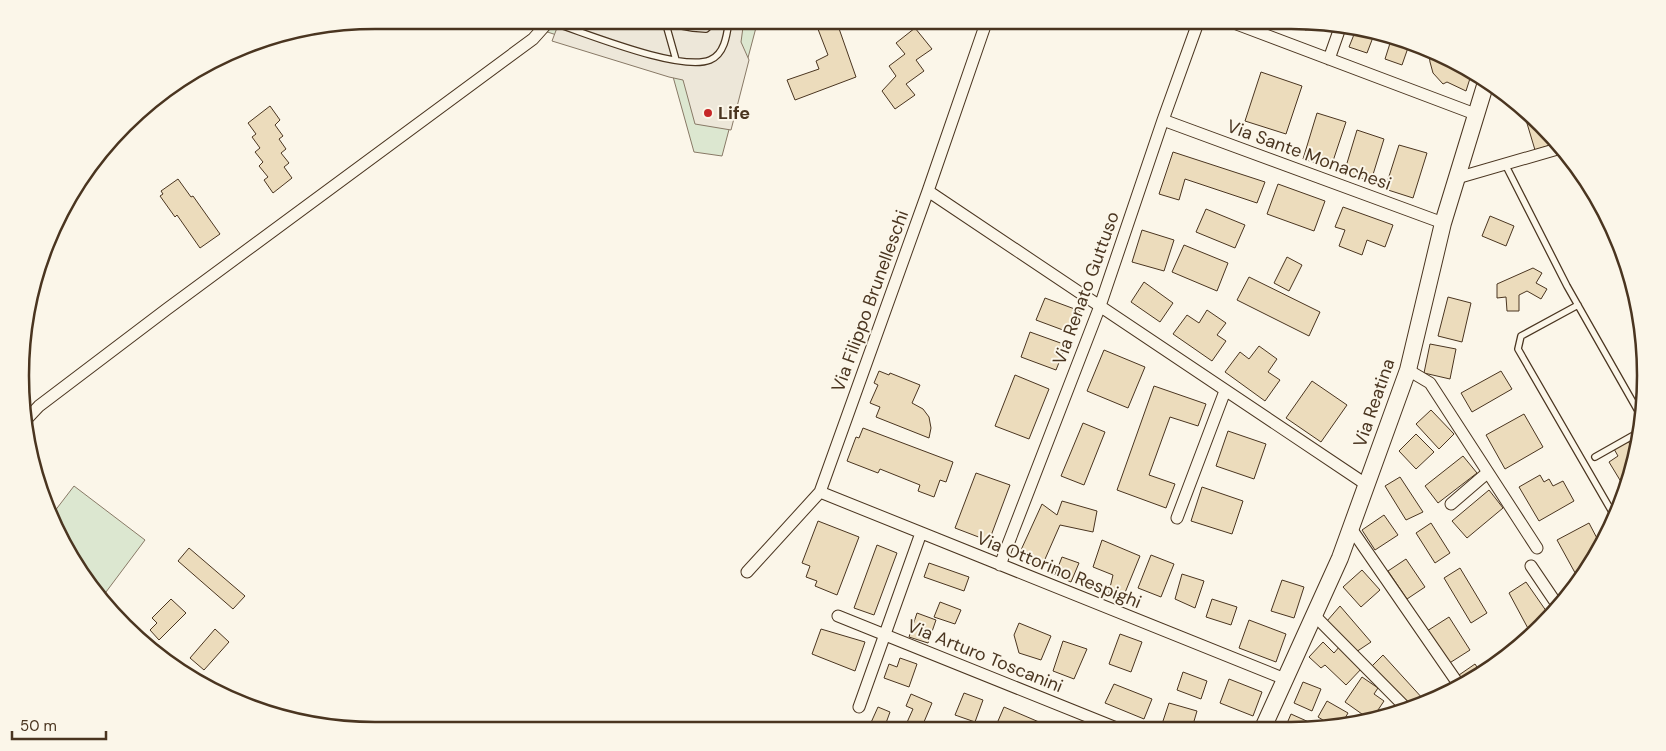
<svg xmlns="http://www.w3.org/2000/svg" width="1666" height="751" viewBox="0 0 1666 751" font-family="'DM Sans',sans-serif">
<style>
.green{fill:#dce7d0;stroke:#887966}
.parking{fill:#ede7d9;stroke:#887966}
.building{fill:#ecdcbc;stroke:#4a3520}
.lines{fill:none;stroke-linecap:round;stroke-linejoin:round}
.lane-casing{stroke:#4a3520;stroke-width:8}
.street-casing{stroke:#4a3520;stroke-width:13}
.secondary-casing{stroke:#4a3520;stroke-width:18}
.lane{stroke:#fbf6e9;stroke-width:5.5}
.street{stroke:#fbf6e9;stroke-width:11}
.secondary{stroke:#fbf6e9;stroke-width:16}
.poi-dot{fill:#c62828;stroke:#fbf6e9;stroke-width:2}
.labels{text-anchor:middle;stroke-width:4;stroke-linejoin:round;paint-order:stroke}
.poi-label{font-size:18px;font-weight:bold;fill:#4a3520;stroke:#fbf6e9;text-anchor:start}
.street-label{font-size:18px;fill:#4a3520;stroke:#fbf6e9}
.rim{fill:none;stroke:#4a3520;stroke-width:2.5}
</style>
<rect width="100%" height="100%" fill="#fbf6e9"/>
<path class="green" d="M 511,20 L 758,20 L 722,156 L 694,152 L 672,73 Z
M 74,486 L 145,540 L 103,596 L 67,553 L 51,516 Z"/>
<path class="parking" d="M 560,20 L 744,20 L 741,42 L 749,60 L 731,130 L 695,124 L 683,80 L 669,77 L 552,41 Z"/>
<path class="building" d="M 828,20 L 836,20 L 856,77 L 795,100 L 787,80 L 819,69 L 816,61 L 828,55 L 816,24 Z
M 1287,20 L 1291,20 L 1325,23 L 1320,29 L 1305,30 L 1298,22 L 1292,25 Z
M 1357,27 L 1375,32 L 1367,53 L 1349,47 Z
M 915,28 L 932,49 L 916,60 L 924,71 L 906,84 L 915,95 L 895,109 L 882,91 L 896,76 L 889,66 L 905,54 L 896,43 Z
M 1392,37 L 1410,42 L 1402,65 L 1385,59 Z
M 1428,48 L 1449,59 L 1454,68 L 1458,65 L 1472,72 L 1466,91 L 1447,82 L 1443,84 L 1433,73 L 1430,62 Z
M 1261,72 L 1302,86 L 1286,134 L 1245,121 Z
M 270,106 L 280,120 L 275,125 L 283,136 L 279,139 L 286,149 L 281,153 L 289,163 L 284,167 L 292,178 L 273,193 L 264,180 L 268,177 L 259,166 L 263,162 L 255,152 L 260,148 L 252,137 L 256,134 L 248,123 Z
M 1317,113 L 1346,122 L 1331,167 L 1303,159 Z
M 1534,118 L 1542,124 L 1557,143 L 1535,150 L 1526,120 Z
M 1357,130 L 1384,139 L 1371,181 L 1344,173 Z
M 1399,145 L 1427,153 L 1413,198 L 1385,189 Z
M 1173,152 L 1265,182 L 1257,203 L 1185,179 L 1179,200 L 1159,194 Z
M 178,179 L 191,197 L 193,196 L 220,234 L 200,248 L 177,215 L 175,217 L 160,196 L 163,194 L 161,191 Z
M 1278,184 L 1325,201 L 1314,231 L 1267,214 Z
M 1343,207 L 1393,225 L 1385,247 L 1367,240 L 1362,255 L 1339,246 L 1345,230 L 1335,227 Z
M 1206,209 L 1245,225 L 1235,248 L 1196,232 Z
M 1490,216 L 1514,226 L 1506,246 L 1482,236 Z
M 1142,230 L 1174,240 L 1164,271 L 1132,262 Z
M 1184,245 L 1228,263 L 1217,291 L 1172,272 Z
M 1287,257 L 1302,265 L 1289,291 L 1274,283 Z
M 1533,268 L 1542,273 L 1536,283 L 1547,289 L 1541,299 L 1527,291 L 1519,295 L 1519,311 L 1507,311 L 1506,297 L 1497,298 L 1497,284 Z
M 1249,277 L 1320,312 L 1309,336 L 1237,300 Z
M 1144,282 L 1173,303 L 1160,322 L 1131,302 Z
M 1448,297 L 1471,303 L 1462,342 L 1438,336 Z
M 1045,298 L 1080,311 L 1071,333 L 1036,320 Z
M 1207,310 L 1226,323 L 1217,335 L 1226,341 L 1212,361 L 1173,334 L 1187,315 L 1199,323 Z
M 1030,332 L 1066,345 L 1056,370 L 1021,357 Z
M 1430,344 L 1456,349 L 1450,379 L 1424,373 Z
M 1259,346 L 1277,359 L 1268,372 L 1280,380 L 1265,401 L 1225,372 L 1240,352 L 1249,359 Z
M 1104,350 L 1145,367 L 1128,408 L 1087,391 Z
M 879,371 L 889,375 L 890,373 L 920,385 L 912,403 L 923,409 L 929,417 L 931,428 L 929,438 L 876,417 L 880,407 L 870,403 L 878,385 L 874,383 Z
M 1501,371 L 1512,389 L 1472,412 L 1461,393 Z
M 1015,375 L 1049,389 L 1029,439 L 995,426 Z
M 1312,381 L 1347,405 L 1321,442 L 1286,418 Z
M 1154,386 L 1206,404 L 1198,426 L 1170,417 L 1149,475 L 1175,484 L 1166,508 L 1117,490 Z
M 1431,410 L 1454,434 L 1439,449 L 1416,424 Z
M 1524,414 L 1543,447 L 1505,469 L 1486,435 Z
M 1083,423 L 1105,432 L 1084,485 L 1061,476 Z
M 863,428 L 953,462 L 946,482 L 940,480 L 934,497 L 918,491 L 920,485 L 880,469 L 878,473 L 847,461 L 856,437 L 859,438 Z
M 1228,431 L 1266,444 L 1254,479 L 1216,466 Z
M 1416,434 L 1434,452 L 1416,469 L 1399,451 Z
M 1628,441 L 1636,455 L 1626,490 L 1609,462 L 1618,456 L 1614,449 Z
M 1463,456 L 1477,473 L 1438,503 L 1425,486 Z
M 976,473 L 1010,485 L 989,541 L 955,528 Z
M 1540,475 L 1544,482 L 1549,479 L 1553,486 L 1563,481 L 1574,501 L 1539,521 L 1519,487 Z
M 1400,477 L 1423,512 L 1406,520 L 1385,486 Z
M 1202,487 L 1243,501 L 1232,534 L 1191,521 Z
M 1489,490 L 1503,508 L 1467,538 L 1452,521 Z
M 1062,501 L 1097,511 L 1093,532 L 1060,525 L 1042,566 L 1036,566 L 1021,550 L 1042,504 L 1057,515 Z
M 1384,515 L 1398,535 L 1375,550 L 1362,530 Z
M 818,521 L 859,537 L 837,595 L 815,586 L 817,581 L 806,577 L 810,566 L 802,563 Z
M 1431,523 L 1450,553 L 1435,563 L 1416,533 Z
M 1589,523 L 1600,544 L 1579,580 L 1557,540 Z
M 1102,540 L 1140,556 L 1122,600 L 1108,596 L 1113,575 L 1093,567 Z
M 877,545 L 897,553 L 874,615 L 854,608 Z
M 189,548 L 245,596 L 233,609 L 178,561 Z
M 1151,555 L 1174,564 L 1161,597 L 1138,588 Z
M 1062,557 L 1079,563 L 1071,582 L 1055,575 Z
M 1406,559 L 1425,587 L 1407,599 L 1388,571 Z
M 929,563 L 969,577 L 964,591 L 924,577 Z
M 1460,568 L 1487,613 L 1471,623 L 1444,578 Z
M 1362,570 L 1380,590 L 1361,607 L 1343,587 Z
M 1182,574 L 1204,581 L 1195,608 L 1175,599 Z
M 1282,580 L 1304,587 L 1294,618 L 1271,611 Z
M 1526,582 L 1549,615 L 1531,634 L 1509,593 Z
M 171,599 L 186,613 L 159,640 L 150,630 L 157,623 L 152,618 Z
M 1212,599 L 1237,607 L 1231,625 L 1206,617 Z
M 940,602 L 961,610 L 955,624 L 934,617 Z
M 1340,606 L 1371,642 L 1356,652 L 1327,621 Z
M 917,613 L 936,620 L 928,643 L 909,637 Z
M 1449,617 L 1470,650 L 1448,664 L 1427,631 Z
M 1249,620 L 1286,634 L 1276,662 L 1239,648 Z
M 1019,623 L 1051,636 L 1041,660 L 1019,653 L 1014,635 Z
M 215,629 L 229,642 L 204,670 L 190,658 Z
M 821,629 L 865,642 L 855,671 L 812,654 Z
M 1120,634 L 1142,642 L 1131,672 L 1109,664 Z
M 1063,641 L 1087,649 L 1074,679 L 1053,671 Z
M 1323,642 L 1334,653 L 1340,646 L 1363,667 L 1346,685 L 1325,665 L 1321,668 L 1309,657 Z
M 1383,655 L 1424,700 L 1413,707 L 1371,667 Z
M 900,658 L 917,664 L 909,687 L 884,678 L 889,664 L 897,667 Z
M 1475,664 L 1481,673 L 1464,682 L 1459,675 Z
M 1183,672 L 1207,681 L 1201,699 L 1177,690 Z
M 1362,677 L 1378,688 L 1374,694 L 1384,701 L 1372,719 L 1369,719 L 1345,702 Z
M 1229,679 L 1262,692 L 1253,716 L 1220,703 Z
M 1303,682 L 1321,689 L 1312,711 L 1294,703 Z
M 1114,684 L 1152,699 L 1144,719 L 1105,703 Z
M 964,693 L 983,700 L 975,722 L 955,715 Z
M 911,694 L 932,703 L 921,729 L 904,729 L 913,709 L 906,706 Z
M 1327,701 L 1348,713 L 1340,727 L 1336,728 L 1318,717 Z
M 1169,703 L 1197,711 L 1192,728 L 1175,728 L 1162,724 Z
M 878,707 L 890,712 L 886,723 L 902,729 L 874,729 L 869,727 Z
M 1004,707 L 1046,725 L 1045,729 L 995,728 Z
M 1291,714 L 1320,727 L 1319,728 L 1285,728 Z"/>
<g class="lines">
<g class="lane-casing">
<path id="lane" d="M 551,20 L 557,24 C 588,34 681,72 710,60 C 725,54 727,34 729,20
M 649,20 L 693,28 L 706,29 L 716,20
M 665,21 L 676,60
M 1505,164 L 1567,286 L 1642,418
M 1578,305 L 1521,336 L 1518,349 L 1615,517
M 1595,457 L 1641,431"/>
</g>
<g class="street-casing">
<path id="street" d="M 1226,20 L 1475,114
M 1329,59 L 1341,25
M 1163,120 L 1443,223
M 1457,178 L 1561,148
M 928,191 L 1367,485
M 1408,370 L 1430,383 L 1537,548
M 23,423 L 39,406 L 167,309 L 533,39 L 550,20
M 820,492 L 1285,679
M 1451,504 L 1487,473
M 1177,518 L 1225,391
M 1350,527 L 1459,685
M 1000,565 L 1100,306 L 1163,120 L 1199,20
M 1531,566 L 1558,606
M 747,572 L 820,492 L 928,191 L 987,20
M 1314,615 L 1407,709
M 838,616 L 1119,729
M 859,707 L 921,533"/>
</g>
<g class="secondary-casing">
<path id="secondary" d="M 1263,728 L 1340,558 L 1408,370 L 1443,223 L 1487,79"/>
</g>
<use href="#lane" class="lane"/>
<use href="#street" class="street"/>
<use href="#secondary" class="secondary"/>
</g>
<circle class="poi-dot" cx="708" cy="113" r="5"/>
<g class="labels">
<g class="poi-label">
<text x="718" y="119">Life</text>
</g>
<g class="street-label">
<text transform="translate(1309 155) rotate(20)" y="6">Via Sante Monachesi</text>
<text transform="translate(1086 288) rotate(-70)" y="6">Via Renato Guttuso</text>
<text transform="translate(870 301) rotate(-70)" y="6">Via Filippo Brunelleschi</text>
<text transform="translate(1374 403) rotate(-71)" y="6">Via Reatina</text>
<text transform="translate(1059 570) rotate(22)" y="6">Via Ottorino Respighi</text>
<text transform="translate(985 656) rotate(22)" y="6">Via Arturo Toscanini</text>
</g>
</g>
<path d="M0 0H1666V751H0ZM375 29H1291A346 346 0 0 1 1637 375V376A346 346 0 0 1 1291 722H375A346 346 0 0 1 29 376V375A346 346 0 0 1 375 29Z" fill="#fbf6e9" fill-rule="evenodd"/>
<path class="rim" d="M375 29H1291A346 346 0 0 1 1637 375V376A346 346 0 0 1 1291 722H375A346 346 0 0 1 29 376V375A346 346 0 0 1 375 29Z"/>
<path d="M12 731v8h94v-8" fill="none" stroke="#4a3520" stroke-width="2.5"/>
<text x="20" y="731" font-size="15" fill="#4a3520" stroke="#fbf6e9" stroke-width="4" paint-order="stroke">50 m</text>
</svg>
